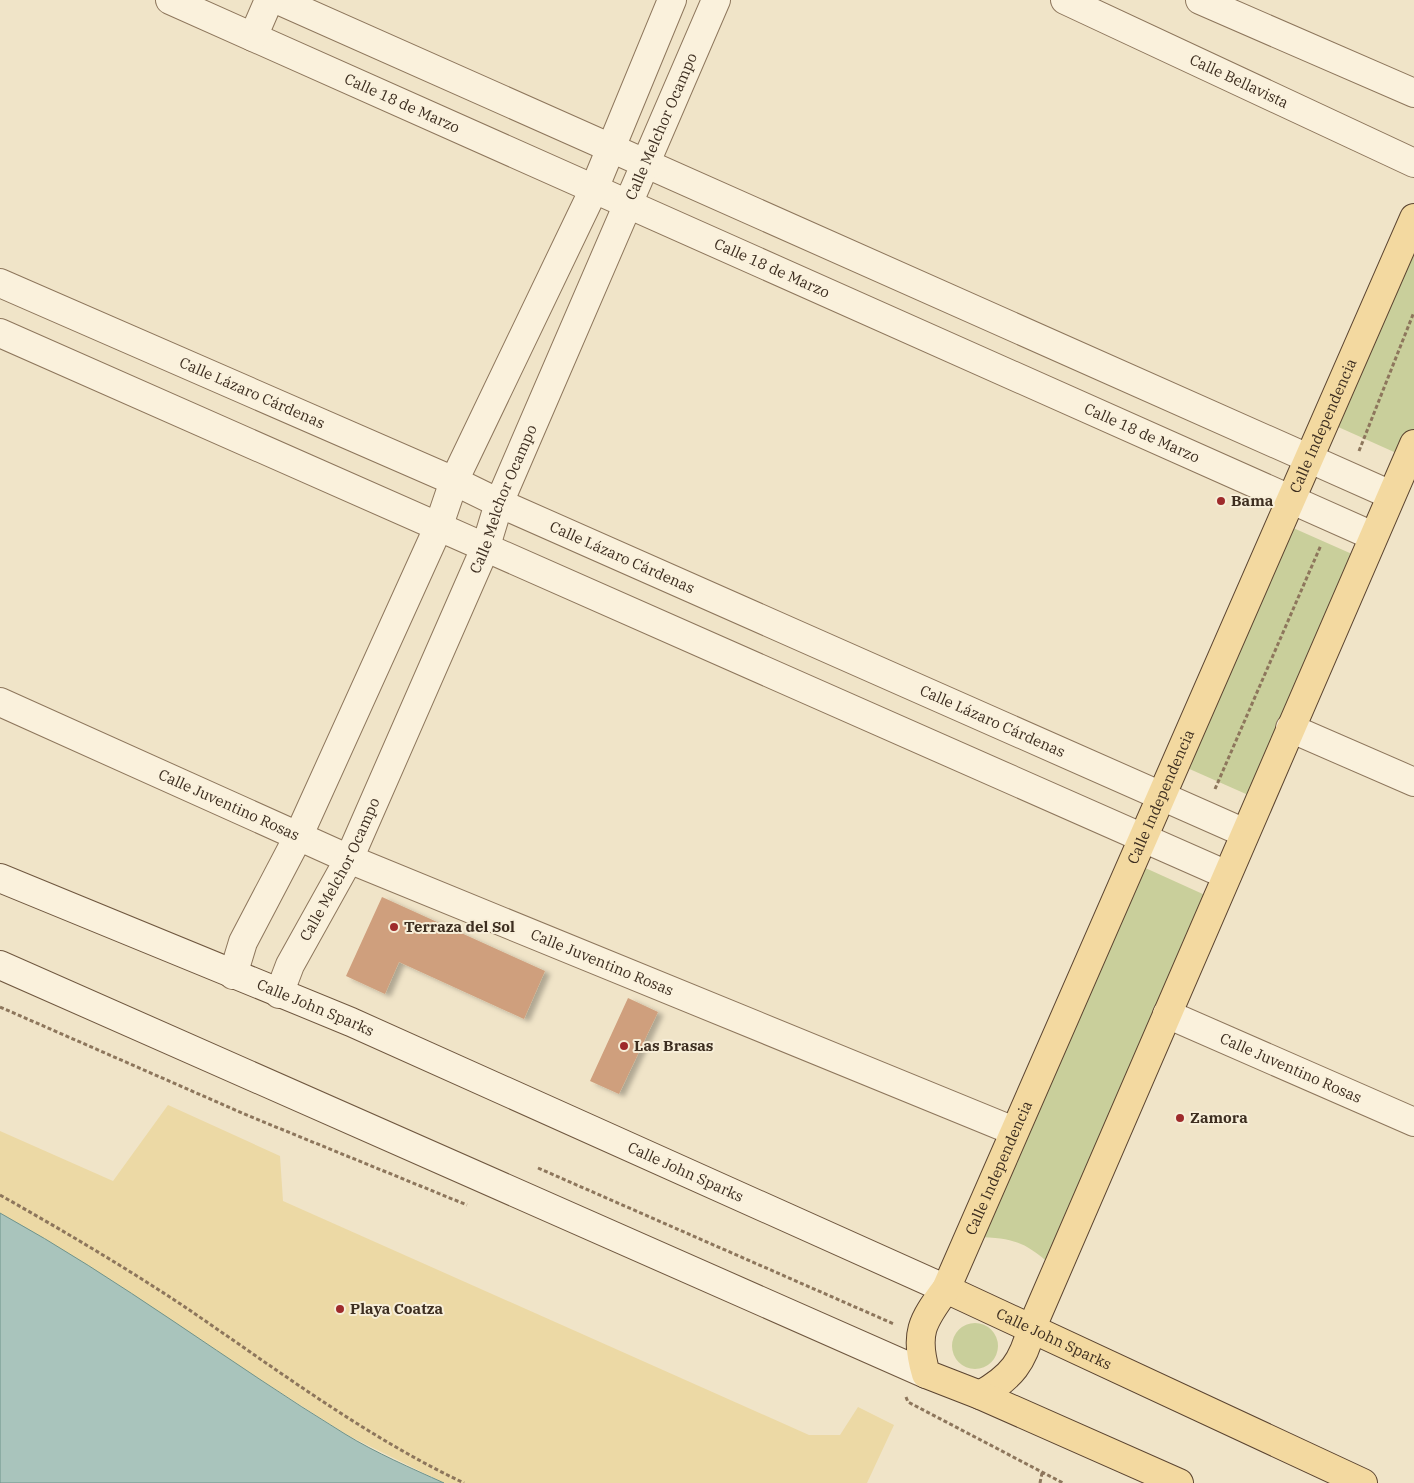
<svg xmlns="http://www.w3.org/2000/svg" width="1414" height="1483" viewBox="0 0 1414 1483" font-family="'IBM Plex Serif',serif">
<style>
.green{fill:#c9cf9b}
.sand{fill:#ecd9a5}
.water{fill:#a9c4bc;stroke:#6f938a}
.building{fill:#cf9f7d;filter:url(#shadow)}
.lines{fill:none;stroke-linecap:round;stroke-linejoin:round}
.street-casing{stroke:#8d765c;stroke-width:30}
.secondary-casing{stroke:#6f573f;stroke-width:30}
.primary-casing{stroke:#5b4430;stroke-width:30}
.path{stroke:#8d765c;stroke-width:3;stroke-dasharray:4 2.5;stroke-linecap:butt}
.street{stroke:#faf1dc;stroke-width:28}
.secondary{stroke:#faf1dc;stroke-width:28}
.primary{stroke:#f3d9a0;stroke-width:28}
.poi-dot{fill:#9e2a2b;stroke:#f7eed8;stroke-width:2}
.labels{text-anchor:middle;stroke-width:4;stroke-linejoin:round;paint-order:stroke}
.street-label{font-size:15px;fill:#3d2e20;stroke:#f7eed8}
.poi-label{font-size:15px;font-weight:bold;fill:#3d2e20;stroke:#f7eed8;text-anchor:start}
</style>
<defs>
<filter id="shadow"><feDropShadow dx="5.5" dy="3" stdDeviation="2.5" flood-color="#0004"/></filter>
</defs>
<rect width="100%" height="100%" fill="#f0e4c8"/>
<path class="green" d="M 1414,250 L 1414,431 L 1403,456 L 1336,426 Z
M 1291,527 L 1361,558 L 1255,798 L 1185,767 Z
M 1141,866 L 1216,900 L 1052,1266 C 1025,1242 1014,1238 977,1237 Z
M952 1346a23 23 0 1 1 46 0a23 23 0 1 1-46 0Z"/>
<path class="sand" d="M 168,1105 L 280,1156 L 283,1201 L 809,1435 L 840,1435 L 858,1407 L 894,1425 L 867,1483 L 444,1483 L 347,1435 L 191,1335 L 116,1283 L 0,1213 L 0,1131 L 113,1181 Z"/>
<path class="water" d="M 0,1213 C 120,1279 229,1363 345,1434 C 376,1453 411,1468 444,1483 L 0,1483 Z"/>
<path class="building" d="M 382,897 L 545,971 L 524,1019 L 399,962 L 385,994 L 346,976 Z
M 628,998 L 658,1012 L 619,1094 L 590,1081 Z"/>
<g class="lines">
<g class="street-casing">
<g id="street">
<path id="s1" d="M 170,0 L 1373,536"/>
<path d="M 278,0 L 1391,495"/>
<path id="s2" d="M 1065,0 L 1414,163"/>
<path d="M 1200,0 L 1414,93"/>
<path d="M 253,37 L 269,0"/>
<path id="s3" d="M 0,283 L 454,481 L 499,503 L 1245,833"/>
<path d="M 0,333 L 1227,875"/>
<path id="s4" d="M 0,702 L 349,859 L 1014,1131"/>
<path d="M 1290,728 L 1414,782"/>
<path d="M 233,975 L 243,942 L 298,837 L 438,528 L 454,481 L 594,189 L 672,0"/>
<path id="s5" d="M 279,994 L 290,965 L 349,859 L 486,546 L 499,503 L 716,0"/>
<path id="s6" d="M 1167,1014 L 1414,1122"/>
</g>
</g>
<g class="secondary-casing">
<g id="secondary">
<path id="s7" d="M 0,878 L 351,1022 L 946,1289"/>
<path d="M 0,965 L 926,1374"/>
</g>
</g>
<g class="primary-casing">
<g id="primary">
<path id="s8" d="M 946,1289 L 1363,1483"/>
<path d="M 980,1395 C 1012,1377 1023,1362 1032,1327 L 1414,444"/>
<path id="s9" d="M 1179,1483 L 980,1395 L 926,1374 C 914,1334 922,1321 946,1289 L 1414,218"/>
</g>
</g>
<path class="path" d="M 1359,451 L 1414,312
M 1215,789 L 1321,545
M 0,1007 L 249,1116 L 467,1205
M 538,1168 L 894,1324
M 0,1195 C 62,1230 123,1266 182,1305 C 272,1366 366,1437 464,1483
M 906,1397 L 908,1402 L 1063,1483
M 1040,1483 L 1042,1473"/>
<use href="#street" class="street"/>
<use href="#secondary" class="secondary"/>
<use href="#primary" class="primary"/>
</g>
<g class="poi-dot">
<circle cx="1221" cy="501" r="5"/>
<circle cx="394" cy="927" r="5"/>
<circle cx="624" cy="1046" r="5"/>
<circle cx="1180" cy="1118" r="5"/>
<circle cx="340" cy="1309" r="5"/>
</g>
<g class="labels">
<g class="street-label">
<text dy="5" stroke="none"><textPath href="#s2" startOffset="192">Calle Bellavista</textPath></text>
<text dy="5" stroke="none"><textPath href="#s1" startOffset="254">Calle 18 de Marzo</textPath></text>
<text dy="5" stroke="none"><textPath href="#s5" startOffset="949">Calle Melchor Ocampo</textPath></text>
<text dy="5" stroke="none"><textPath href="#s1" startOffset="659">Calle 18 de Marzo</textPath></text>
<text dy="5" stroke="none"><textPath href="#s3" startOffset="275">Calle Lázaro Cárdenas</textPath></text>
<text dy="5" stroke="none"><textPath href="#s9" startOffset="1310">Calle Independencia</textPath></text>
<text dy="5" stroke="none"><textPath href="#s1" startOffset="1064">Calle 18 de Marzo</textPath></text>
<text dy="5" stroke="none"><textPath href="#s5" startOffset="544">Calle Melchor Ocampo</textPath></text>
<text dy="5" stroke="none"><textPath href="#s3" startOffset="680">Calle Lázaro Cárdenas</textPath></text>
<text dy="5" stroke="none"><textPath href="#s3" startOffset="1085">Calle Lázaro Cárdenas</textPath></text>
<text dy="5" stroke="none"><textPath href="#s9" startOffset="905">Calle Independencia</textPath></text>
<text dy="5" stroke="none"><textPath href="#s4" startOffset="251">Calle Juventino Rosas</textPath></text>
<text dy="5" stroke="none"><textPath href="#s5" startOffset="139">Calle Melchor Ocampo</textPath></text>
<text dy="5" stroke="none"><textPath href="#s4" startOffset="656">Calle Juventino Rosas</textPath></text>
<text dy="5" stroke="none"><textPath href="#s7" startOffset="341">Calle John Sparks</textPath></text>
<text dy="5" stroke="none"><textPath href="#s6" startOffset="135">Calle Juventino Rosas</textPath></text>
<text dy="5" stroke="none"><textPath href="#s9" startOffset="500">Calle Independencia</textPath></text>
<text dy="5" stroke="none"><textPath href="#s7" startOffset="746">Calle John Sparks</textPath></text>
<text dy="5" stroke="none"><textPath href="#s8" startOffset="119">Calle John Sparks</textPath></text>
</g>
<g class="poi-label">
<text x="1231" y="506">Bama</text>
<text x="404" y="932">Terraza del Sol</text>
<text x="634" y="1051">Las Brasas</text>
<text x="1190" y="1123">Zamora</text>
<text x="350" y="1314">Playa Coatza</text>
</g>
</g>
</svg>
